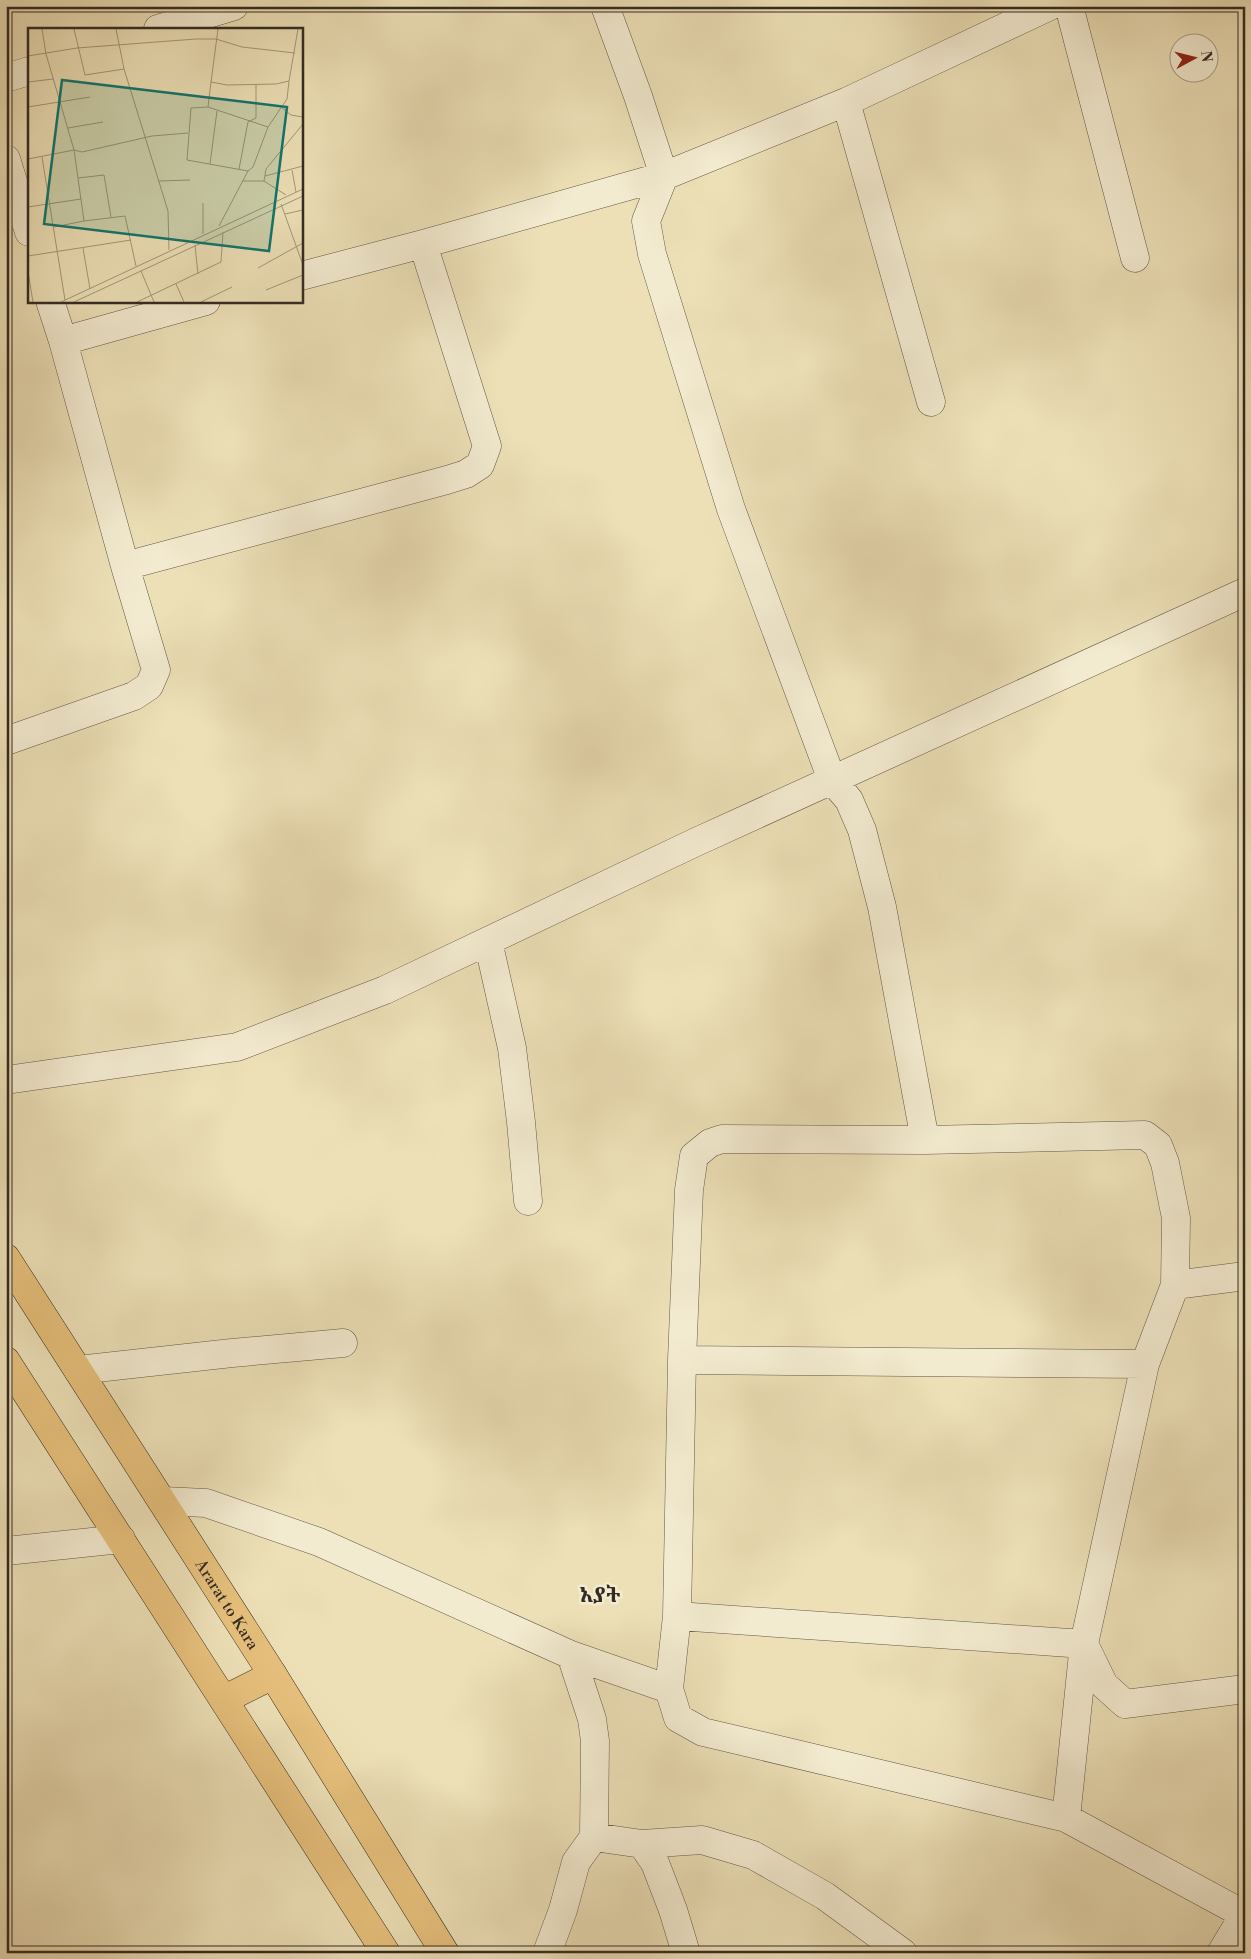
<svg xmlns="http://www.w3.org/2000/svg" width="1251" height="1959" viewBox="0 0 1251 1959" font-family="'Libre Bodoni','Noto Serif Ethiopic',serif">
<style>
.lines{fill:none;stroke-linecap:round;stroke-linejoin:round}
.minor-casing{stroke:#625847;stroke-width:29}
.primary-casing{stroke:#342b22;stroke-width:29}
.minor{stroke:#f3ebd0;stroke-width:28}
.primary{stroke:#e6c07c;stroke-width:28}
.labels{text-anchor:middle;stroke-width:5;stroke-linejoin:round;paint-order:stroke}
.street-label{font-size:16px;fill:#342b22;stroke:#f3ebd0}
.district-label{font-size:21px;font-weight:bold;fill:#342b22;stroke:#f3ebd0}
.inset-road{fill:none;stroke:#a3987b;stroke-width:1}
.view{fill:#0f766e;fill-opacity:0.15;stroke:#0f766e;stroke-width:2.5}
.inset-edge{fill:none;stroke:#342b22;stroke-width:2.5}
</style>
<rect width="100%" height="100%" fill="#ede0b7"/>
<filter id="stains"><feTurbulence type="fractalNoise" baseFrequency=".004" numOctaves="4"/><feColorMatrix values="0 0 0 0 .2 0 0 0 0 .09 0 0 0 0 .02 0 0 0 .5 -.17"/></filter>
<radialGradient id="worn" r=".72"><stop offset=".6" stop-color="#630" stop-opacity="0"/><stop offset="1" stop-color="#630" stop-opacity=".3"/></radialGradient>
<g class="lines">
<g class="minor-casing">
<path id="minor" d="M 1069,6 L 1135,258
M 158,29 L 234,6
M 6,78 L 29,71
M 846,102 L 931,402
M 6,159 L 29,232
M 301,276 L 423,244 L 664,176 L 638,96 L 605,6
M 50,301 L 63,341
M 125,566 L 447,480 L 466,474 L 480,465 L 487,446 L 423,244
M 6,741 L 134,696 L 149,686 L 156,670 L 125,566 L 63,341 L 206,301
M 488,941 L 512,1048 L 521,1122 L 528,1201
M 6,1080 L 237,1047 L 385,990 L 696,842 L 1245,592
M 925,1140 L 882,907 L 862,830 L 849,800 L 832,780 L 731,509 L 652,254 L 646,221 L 664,176 L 846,102 L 1050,6
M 1175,1285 L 1245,1276
M 682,1360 L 1145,1364
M 78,1370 L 232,1353 L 343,1343
M 163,1501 L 206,1503 L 319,1542 L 571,1655 L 669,1689
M 6,1551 L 121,1539
M 677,1616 L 1084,1644 L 1104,1685 L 1125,1704 L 1245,1689
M 571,1655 L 592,1719 L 595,1741 L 594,1837
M 1066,1818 L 1084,1644 L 1145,1364 L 1175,1285 L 1176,1218 L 1165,1163 L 1158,1145 L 1145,1135 L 925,1140 L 722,1139 L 710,1143 L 694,1156 L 689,1190 L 682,1360 L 677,1616 L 669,1689 L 678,1718 L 703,1732 L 1066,1818 L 1245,1915
M 642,1844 L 655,1863 L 673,1910 L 686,1953
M 547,1953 L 563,1910 L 576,1862 L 594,1837 L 642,1844 L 702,1840 L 753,1855 L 825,1896 L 903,1953
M 1221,1953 L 1244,1915"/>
</g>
<g class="primary-casing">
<g id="primary">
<path id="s1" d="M 6,1258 L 273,1675 L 445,1953"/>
<path d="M 6,1361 L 386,1953"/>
<path d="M 225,1699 L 273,1675"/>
</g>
</g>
<use href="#minor" class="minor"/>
<use href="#primary" class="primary"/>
</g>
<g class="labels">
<g class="street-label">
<text dy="6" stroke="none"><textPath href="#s1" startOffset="411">Ararat to Kara</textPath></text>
</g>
<g class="district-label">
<text x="600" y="1602">አያት</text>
</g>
</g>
<g transform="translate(28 28)">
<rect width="275" height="275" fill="#ede0b7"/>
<path class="inset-road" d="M 14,1 L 18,26 L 46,122 L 54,124 L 124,108 L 160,105M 46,1 L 57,47 L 96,41M 88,1 L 96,41 L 140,183 L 141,222M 190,1 L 183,54 L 199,57 L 248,56 L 261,53 L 270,1M 0,28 L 49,20 L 168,11 L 188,11 L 214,19 L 267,25M 0,54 L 25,51M 0,79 L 62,69M 180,79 L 183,54M 254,80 L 263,87 L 275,89M 40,100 L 75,94M 14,129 L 37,272M 0,131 L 46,122 L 56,193 L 97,188 L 108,238M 182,136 L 189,83M 211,141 L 220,94 L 228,90 L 228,57M 264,142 L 268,164M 220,143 L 159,132 L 163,80 L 180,79 L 240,99M 237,148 L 275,138M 50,150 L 76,147 L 83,189M 131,153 L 162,152M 215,153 L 236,153M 258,167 L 236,153 L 238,141 L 275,96M 253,176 L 275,237M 0,179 L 53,171M 257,186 L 275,182M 191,198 L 220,143 L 225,139 L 240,99 L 259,71 L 261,53M 26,199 L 56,193M 175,206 L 175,175M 167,217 L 170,246M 55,220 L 62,261M 0,228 L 103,212M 230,240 L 275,215M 113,243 L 126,274M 0,244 L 5,274M 148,256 L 156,274M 238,262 L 275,247M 33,274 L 275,161M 46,274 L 275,168M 109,274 L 193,234 L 195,204M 173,274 L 204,259"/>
<path class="view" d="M 34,52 L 259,79 L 241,223 L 16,196 Z"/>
<rect width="275" height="275" class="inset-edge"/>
</g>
<rect width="1251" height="1959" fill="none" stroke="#ede0b7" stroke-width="25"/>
<rect x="8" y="8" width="1236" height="1944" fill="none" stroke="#342b22" stroke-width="2.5"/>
<rect x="12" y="12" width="1226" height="1934" fill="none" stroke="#342b22"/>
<g transform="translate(1194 58) rotate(83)"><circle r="24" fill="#f3ebd0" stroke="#a79e8a"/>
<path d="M0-4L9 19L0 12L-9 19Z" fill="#8f2418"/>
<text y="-8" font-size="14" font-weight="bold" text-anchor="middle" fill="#342b22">N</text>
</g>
<rect width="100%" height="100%" filter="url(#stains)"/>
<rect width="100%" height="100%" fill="url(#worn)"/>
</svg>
